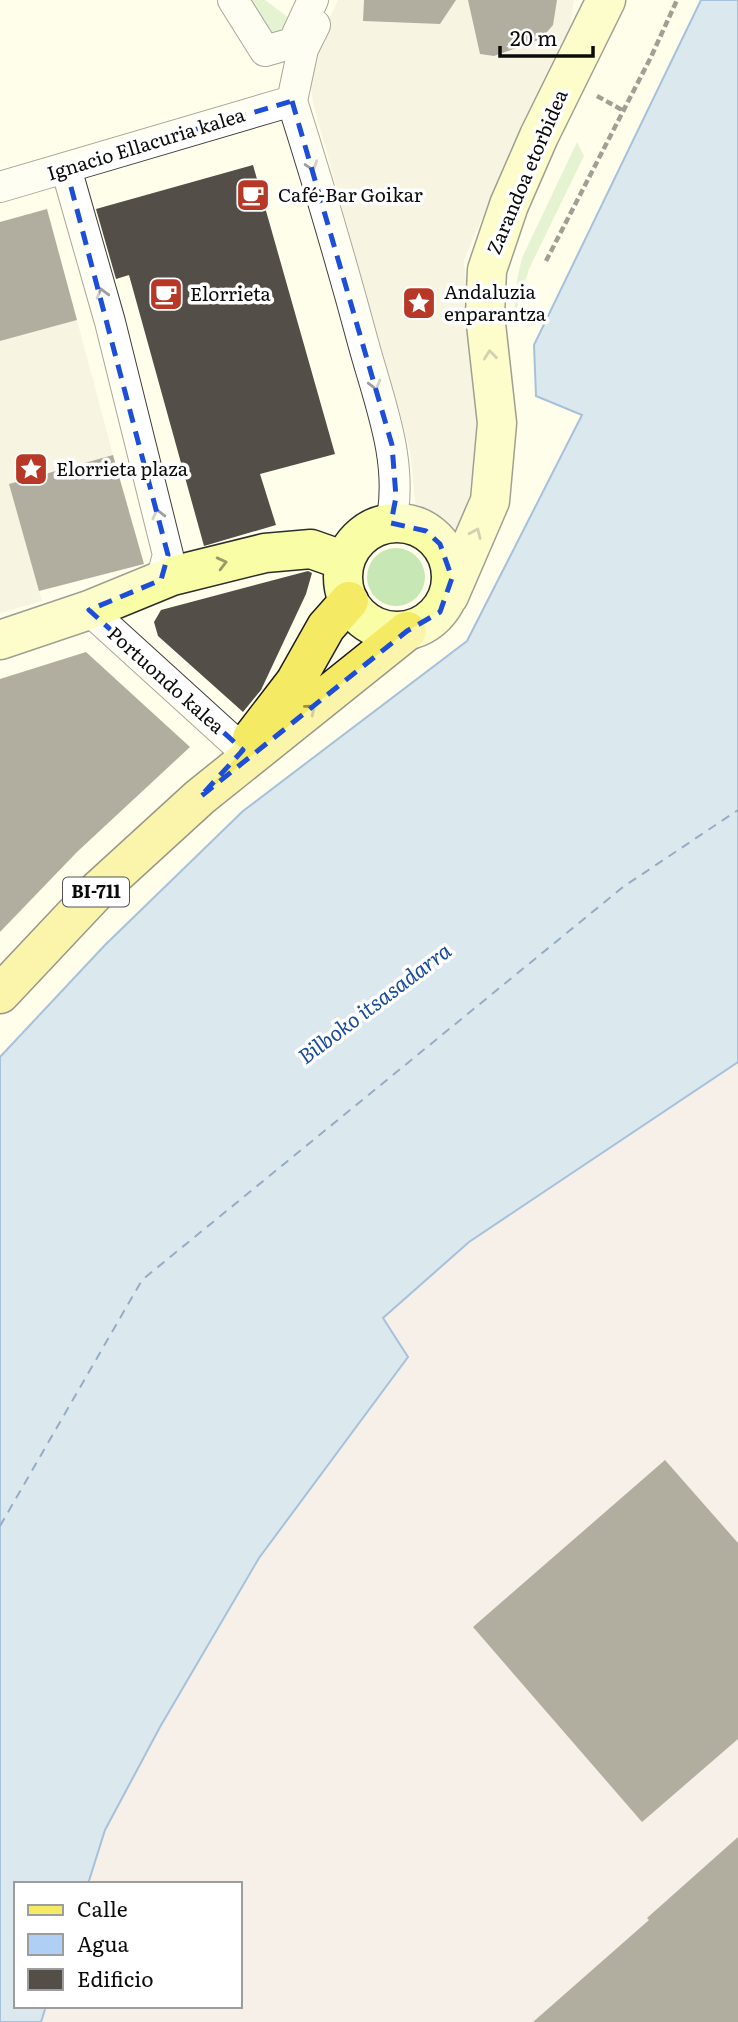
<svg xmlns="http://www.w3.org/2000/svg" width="738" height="2022" viewBox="0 0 738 2022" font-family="Literata,serif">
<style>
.industrial{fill:#eadfe9}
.green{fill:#c7e7b5}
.plaza{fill:#edebda}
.water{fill:#b0cff4;stroke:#3978c9;stroke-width:2}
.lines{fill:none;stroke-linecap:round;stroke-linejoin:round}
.ferry{stroke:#184b99;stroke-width:2;stroke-dasharray:9 7;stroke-linecap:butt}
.building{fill:#534e48}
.street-casing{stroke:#3e3e3e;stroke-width:32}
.secondary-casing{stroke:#2d2d2d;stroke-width:41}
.primary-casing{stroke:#1c1c1c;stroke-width:41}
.path{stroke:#2d2d2d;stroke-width:4.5;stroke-dasharray:7 3.5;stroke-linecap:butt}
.street{stroke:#fff;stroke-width:30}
.secondary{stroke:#f8fda6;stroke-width:38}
.primary{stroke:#f5ea63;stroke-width:38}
.oneway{stroke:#9d9d9d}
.oneway2{stroke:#999c68}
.oneway3{stroke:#979140}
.marked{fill:none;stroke:#1d4ed8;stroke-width:5;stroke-dasharray:14 9;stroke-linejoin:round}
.labels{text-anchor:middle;stroke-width:7;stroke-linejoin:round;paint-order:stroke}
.shield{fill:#fff;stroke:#545454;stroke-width:2}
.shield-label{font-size:18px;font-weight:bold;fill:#0b0b0b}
.street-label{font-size:19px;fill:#0b0b0b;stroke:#fff}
.poi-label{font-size:19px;fill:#0b0b0b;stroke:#fff;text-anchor:start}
.water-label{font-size:21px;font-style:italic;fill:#184b99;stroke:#fff}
</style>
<rect width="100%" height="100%" fill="#fffeea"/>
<path class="industrial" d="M 738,1062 L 738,2022 L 41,2022 L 46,2006 L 240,2006 L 240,1884 L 88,1884 L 105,1830 L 160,1727 L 259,1558 L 408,1357 L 382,1319 L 469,1242 Z"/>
<path class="green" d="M 233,0 L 265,0 L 289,18 L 265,51 Z
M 577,142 L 584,156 L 529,269 L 513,321 L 517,280 L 522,258 Z
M367 577a29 29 0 1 1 58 0a29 29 0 1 1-58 0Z"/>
<path class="plaza" d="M 338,0 L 574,0 L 569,33 L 510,153 L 464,260 L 478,425 L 474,484 L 456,534 L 416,510 L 410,451 L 313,103 L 308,65 Z
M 77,320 L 113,455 L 9,484 L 42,601 L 0,613 L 0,341 Z"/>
<path class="water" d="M 701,0 L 738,0 L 738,1062 L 469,1242 L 383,1318 L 408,1357 L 259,1558 L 160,1727 L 105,1830 L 88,1884 L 16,1884 L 16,2006 L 46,2006 L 41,2022 L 0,2022 L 0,1057 L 105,945 L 243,811 L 467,641 L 582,415 L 536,396 L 534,345 Z"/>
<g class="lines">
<path class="ferry" d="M 0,1526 L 142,1280 L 623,887 L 738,810"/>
</g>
<path class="building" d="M 364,0 L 456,0 L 440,24 L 363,21 Z
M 468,0 L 557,0 L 553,25 L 541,39 L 494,56 L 480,54 Z
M 253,165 L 335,454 L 260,474 L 276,525 L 204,546 L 129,275 L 116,279 L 96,209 Z
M 47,209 L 77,320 L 0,341 L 0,222 Z
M 113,455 L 144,564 L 39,591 L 9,484 Z
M 308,571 L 312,573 L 306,594 L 261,690 L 243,712 L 158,636 L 154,622 L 161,610 Z
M 86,652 L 190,747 L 77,852 L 0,932 L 0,679 Z
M 665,1460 L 738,1543 L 738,1739 L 642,1822 L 473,1627 Z
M 738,1837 L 738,2022 L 533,2022 L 649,1920 L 647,1918 Z"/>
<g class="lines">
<g class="street-casing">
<path id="street" d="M 233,0 L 265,51 L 293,43 L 313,0
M 292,101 C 318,183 342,264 364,346 C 380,404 404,463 391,523
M 292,101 L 303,49 L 315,25
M 66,168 L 110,322 L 168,555 L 161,580
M 0,187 L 292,101
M 89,610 L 243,750"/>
</g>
<g class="secondary-casing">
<path id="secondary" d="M343 577a54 54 0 1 1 108 0a54 54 0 1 1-108 0Z
M 449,596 L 490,501 L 497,423 L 485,315 L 487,270 L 509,205 L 539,136 L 606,0
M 0,640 L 89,610 L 172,576 L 265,553 L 311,549 L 345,561"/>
</g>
<g class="primary-casing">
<path id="primary" d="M 252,738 L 295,682 L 326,627 L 349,601
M 0,994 L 96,892 L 200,797 L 407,631"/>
</g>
<path class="path" d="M 597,96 L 624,111
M 546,261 L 651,57 L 677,0"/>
<use href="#street" class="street"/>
<use href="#secondary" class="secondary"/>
<use href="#primary" class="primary"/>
</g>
<defs><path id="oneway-chevron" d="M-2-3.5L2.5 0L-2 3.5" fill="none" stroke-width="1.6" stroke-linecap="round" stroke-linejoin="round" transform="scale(1.75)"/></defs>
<g class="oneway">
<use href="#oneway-chevron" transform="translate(312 166) rotate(72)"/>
<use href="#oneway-chevron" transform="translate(102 293) rotate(-105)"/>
<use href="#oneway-chevron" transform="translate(375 385) rotate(75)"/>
<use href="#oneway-chevron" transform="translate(158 514) rotate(-104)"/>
</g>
<g class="oneway2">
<use href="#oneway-chevron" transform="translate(490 355) rotate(-96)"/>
<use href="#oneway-chevron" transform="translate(476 533) rotate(-66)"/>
<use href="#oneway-chevron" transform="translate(222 563) rotate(-14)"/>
</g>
<use class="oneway3" href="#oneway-chevron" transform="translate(311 709) rotate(-39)"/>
<path d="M0 0H738V2022H0ZM 292,101 L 392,445 L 396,497 L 391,523 L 426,531 L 440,544 L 452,578 L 440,612 L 407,631 L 200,797 L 243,750 L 89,610 L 161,580 L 168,555 L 66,168 Z" fill="#fffeea" fill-opacity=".55" fill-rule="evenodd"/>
<path class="marked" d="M 292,101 L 392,445 L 396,497 L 391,523 L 426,531 L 440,544 L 452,578 L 440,612 L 407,631 L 200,797 L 243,750 L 89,610 L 161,580 L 168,555 L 66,168 Z"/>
<defs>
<g id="cafe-square" transform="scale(1.75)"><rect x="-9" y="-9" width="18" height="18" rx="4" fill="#b73827" stroke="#fff"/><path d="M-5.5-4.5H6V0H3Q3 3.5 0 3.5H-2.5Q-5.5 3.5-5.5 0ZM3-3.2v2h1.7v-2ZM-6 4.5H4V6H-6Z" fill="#fff"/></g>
<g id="sight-square" transform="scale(1.75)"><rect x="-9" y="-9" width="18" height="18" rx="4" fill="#b73827" stroke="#fff"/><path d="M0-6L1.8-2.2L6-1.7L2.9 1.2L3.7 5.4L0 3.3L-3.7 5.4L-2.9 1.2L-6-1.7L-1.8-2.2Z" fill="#fff"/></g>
</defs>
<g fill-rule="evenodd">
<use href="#cafe-square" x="253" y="195"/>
<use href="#cafe-square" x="166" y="294"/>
<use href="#sight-square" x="419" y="303"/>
<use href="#sight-square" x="31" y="469"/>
</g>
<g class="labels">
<rect class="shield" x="63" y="877.5" width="66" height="29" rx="5"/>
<g class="shield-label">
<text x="96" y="898">BI-711</text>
</g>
<g class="street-label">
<text transform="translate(146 144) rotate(-17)" y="7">Ignacio Ellacuria kalea</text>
<text transform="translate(527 172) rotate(-67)" y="7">Zarandoa etorbidea</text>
<text transform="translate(166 680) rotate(42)" y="7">Portuondo kalea</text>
</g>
<g class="poi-label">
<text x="278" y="202">Café-Bar Goikar</text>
<text x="444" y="299">Andaluzia<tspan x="444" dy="22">enparantza</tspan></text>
<text x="190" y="301">Elorrieta</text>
<text x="56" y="476">Elorrieta plaza</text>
</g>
<g class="water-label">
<text transform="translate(375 1004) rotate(-37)" y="7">Bilboko itsasadarra</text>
</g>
</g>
<rect x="14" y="1882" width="228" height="126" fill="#ffffff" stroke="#9d9d9d" stroke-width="2"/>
<rect x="28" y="1905" width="35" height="10" fill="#f5ea63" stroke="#9d9d9d" stroke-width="2"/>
<text x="77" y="1917" font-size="21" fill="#0b0b0b">Calle</text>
<rect x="28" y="1934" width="35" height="21" fill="#b0cff4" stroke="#9d9d9d" stroke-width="2"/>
<text x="77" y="1952" font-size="21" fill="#0b0b0b">Agua</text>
<rect x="28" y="1969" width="35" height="21" fill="#534e48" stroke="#9d9d9d" stroke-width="2"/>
<text x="77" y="1987" font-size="21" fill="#0b0b0b">Edificio</text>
<path d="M500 46v10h93v-10" fill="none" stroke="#0b0b0b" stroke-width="3.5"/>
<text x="510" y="46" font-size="21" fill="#0b0b0b" stroke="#ffffff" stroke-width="5" paint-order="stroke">20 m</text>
</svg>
